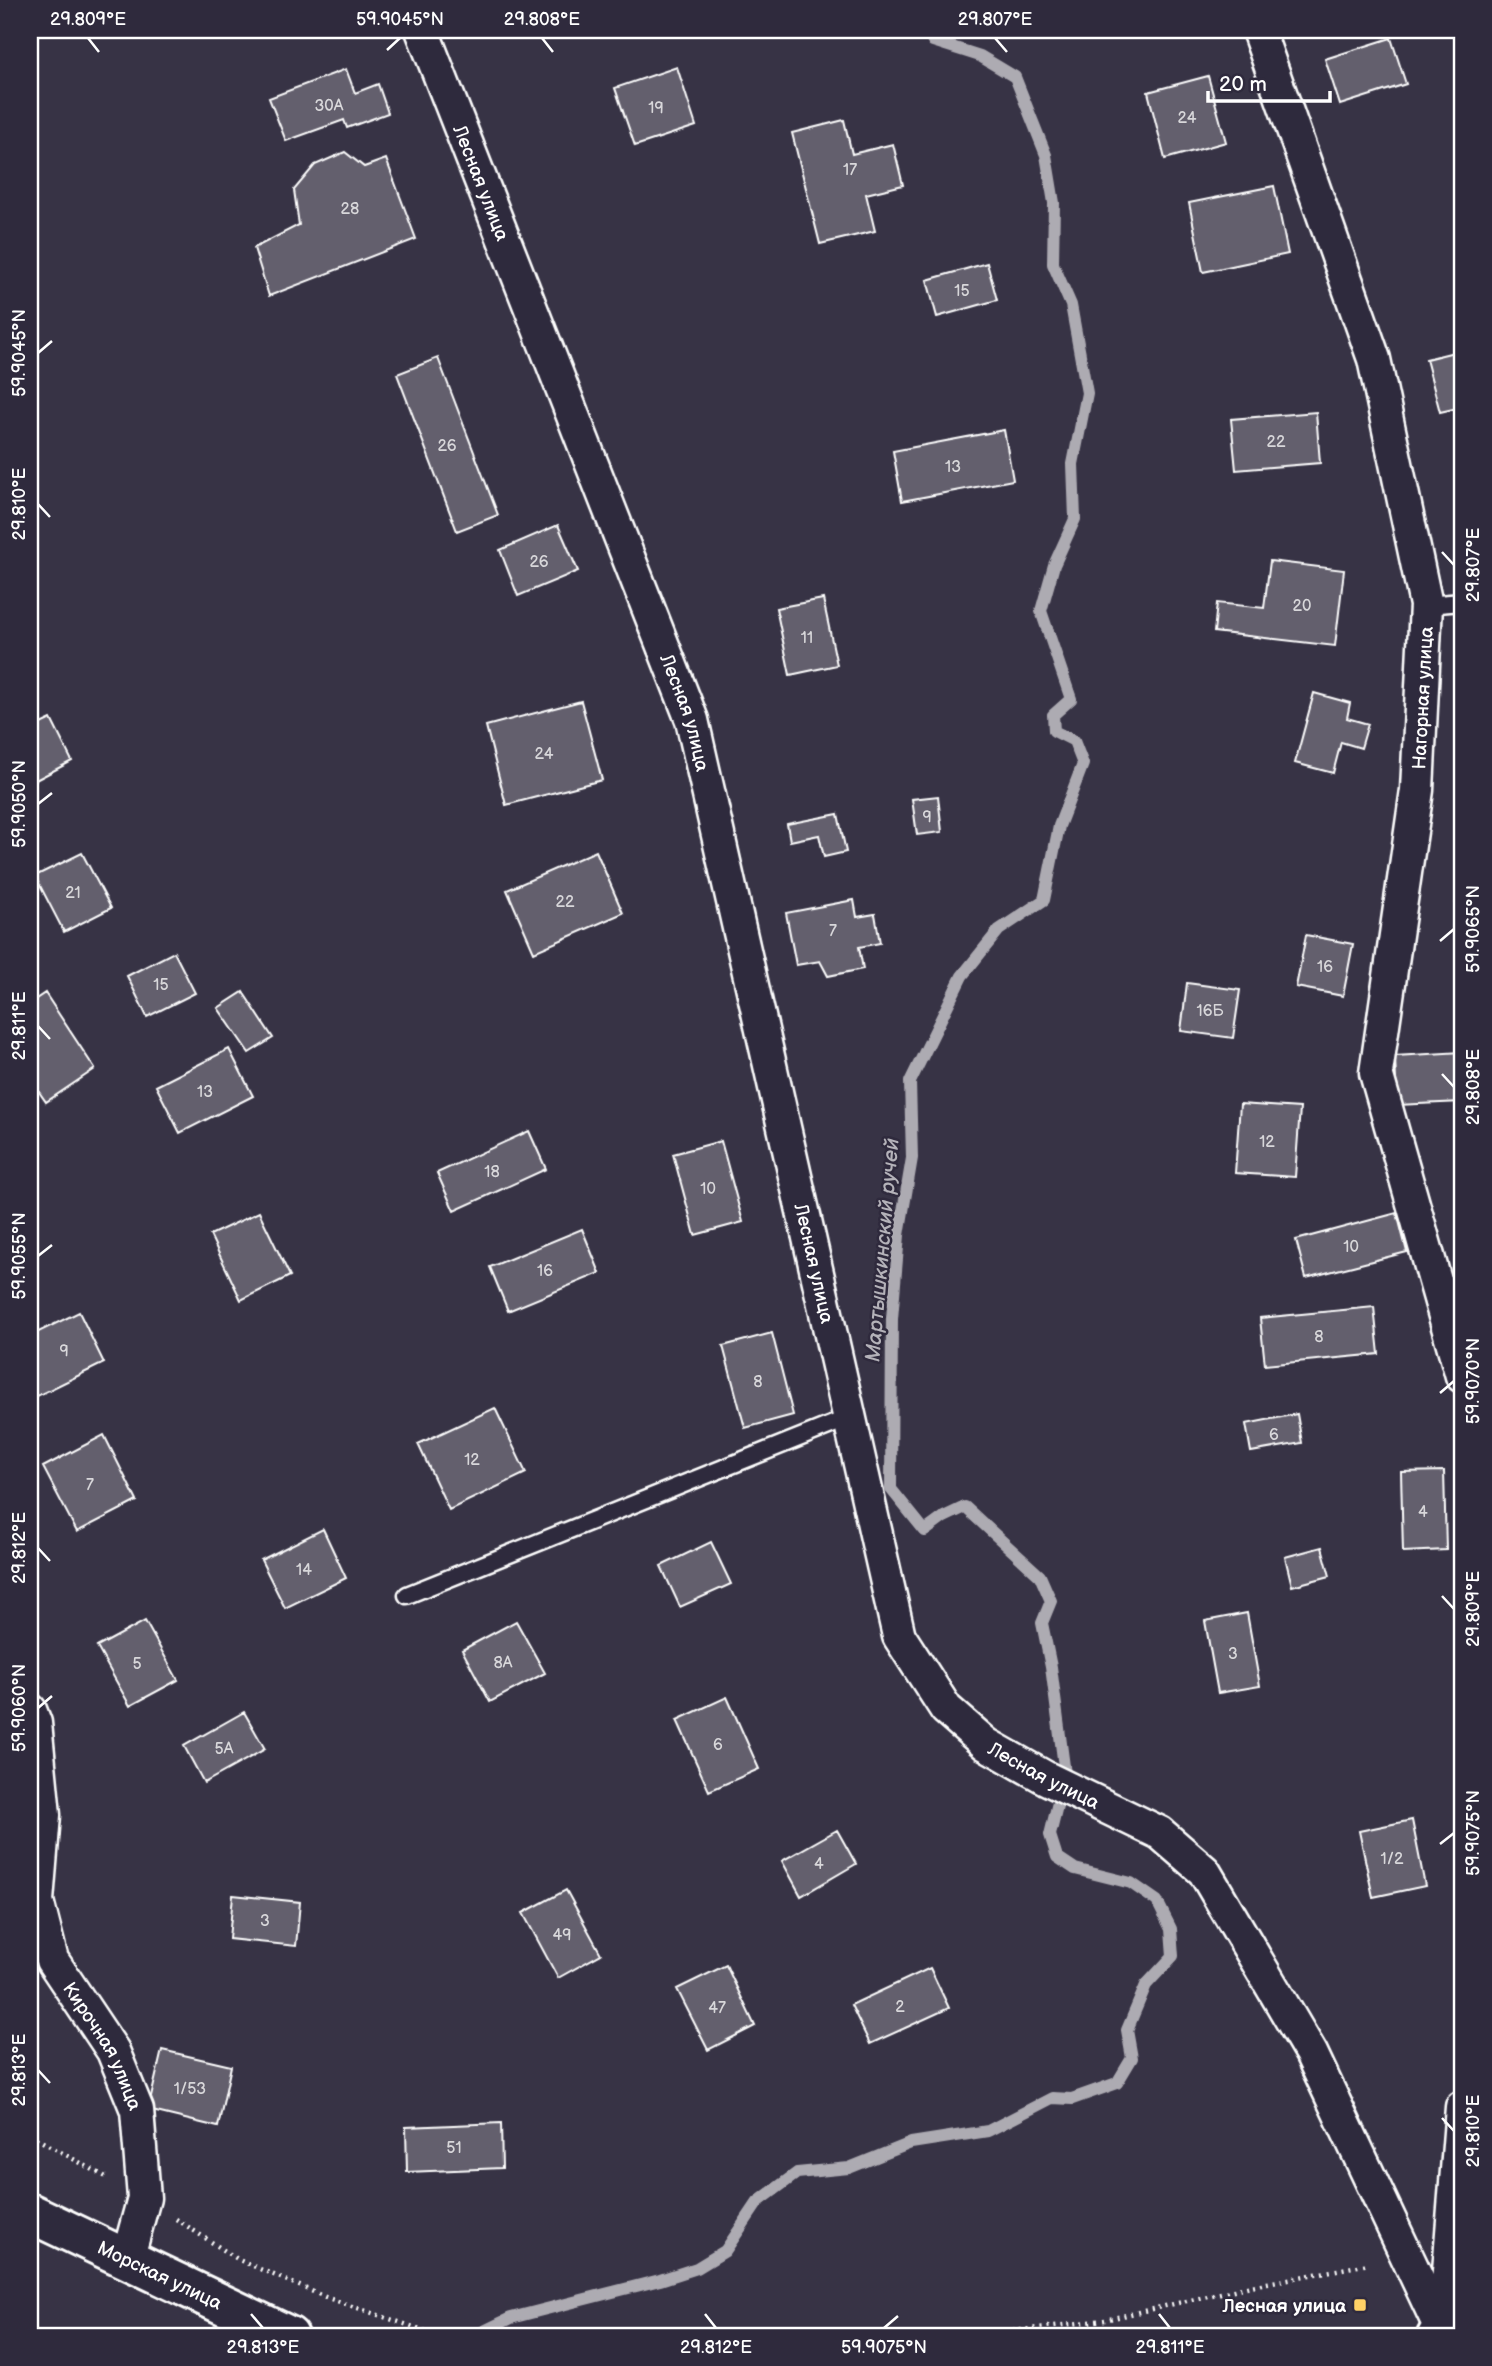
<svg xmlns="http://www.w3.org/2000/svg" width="1492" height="2366" viewBox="0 0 1492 2366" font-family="'Balsamiq Sans',sans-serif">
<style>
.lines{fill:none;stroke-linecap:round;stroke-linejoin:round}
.stream{stroke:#adabb2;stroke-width:12}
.building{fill:#635f6d;stroke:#fff;stroke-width:2}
.service-casing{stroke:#fff;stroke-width:21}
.minor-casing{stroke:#fff;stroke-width:37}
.primary-casing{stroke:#fff;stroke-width:44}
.path{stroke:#fff;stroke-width:4.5;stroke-dasharray:2 5;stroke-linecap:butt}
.service{stroke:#2f2a3d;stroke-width:16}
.minor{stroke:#2f2a3d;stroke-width:32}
.primary{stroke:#2f2a3d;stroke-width:38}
.ticks{fill:none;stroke:#fff;stroke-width:2.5}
.poi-dot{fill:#ffd166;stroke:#2f2a3d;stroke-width:2.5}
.labels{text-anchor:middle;stroke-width:5;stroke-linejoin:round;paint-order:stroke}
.number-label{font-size:16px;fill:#d8d7da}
.street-label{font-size:19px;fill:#fff;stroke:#2f2a3d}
.poi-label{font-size:19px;font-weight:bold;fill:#fff;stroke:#2f2a3d;text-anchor:end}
.water-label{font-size:21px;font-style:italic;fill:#b4b2b9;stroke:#2f2a3d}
.neatline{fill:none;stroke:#fff;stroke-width:2.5}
.ticks-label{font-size:18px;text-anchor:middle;fill:#fff}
</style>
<rect width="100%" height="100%" fill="#373345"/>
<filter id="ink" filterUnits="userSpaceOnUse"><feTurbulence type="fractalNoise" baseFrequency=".0143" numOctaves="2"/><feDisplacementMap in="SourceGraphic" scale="14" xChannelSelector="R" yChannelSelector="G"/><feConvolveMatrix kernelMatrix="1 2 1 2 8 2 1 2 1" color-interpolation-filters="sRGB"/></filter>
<g filter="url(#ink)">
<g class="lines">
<path class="stream" d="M 474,2336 L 511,2318 L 660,2280 L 697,2268 L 725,2251 L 758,2202 L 797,2173 L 849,2168 L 911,2143 L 988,2131 L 1052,2098 L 1072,2099 L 1117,2083 L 1132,2058 L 1127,2030 L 1146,1985 L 1173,1956 L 1171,1929 L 1157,1901 L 1131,1883 L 1075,1869 L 1057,1857 L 1050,1835 L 1065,1774 L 1051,1667 L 1042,1623 L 1051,1601 L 1040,1576 L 965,1507 L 944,1517 L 925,1531 L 891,1489 L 892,1319 L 899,1235 L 912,1158 L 910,1082 L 962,976 L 999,930 L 1044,900 L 1059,826 L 1083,764 L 1074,741 L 1054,731 L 1053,715 L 1071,699 L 1041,611 L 1054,565 L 1075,519 L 1073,464 L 1087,393 L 1071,305 L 1053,264 L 1054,203 L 1046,155 L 1015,77 L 980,56 L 933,41 L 928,30"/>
</g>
<path class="building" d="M 1391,38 L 1406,84 L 1340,105 L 1325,59 Z
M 677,67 L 696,126 L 635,146 L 615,88 Z
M 346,69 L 355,93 L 378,84 L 388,113 L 347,128 L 344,120 L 286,141 L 269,98 Z
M 1208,76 L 1226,142 L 1165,159 L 1148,92 Z
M 844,120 L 852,154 L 893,144 L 903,185 L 866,194 L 875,231 L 820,244 L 792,133 Z
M 345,152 L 364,167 L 386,159 L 416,239 L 269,296 L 254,248 L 299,225 L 294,190 L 315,165 Z
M 1274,186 L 1288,254 L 1203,272 L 1189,203 Z
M 987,263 L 997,300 L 937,317 L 927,280 Z
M 1462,350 L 1462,407 L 1440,412 L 1426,359 Z
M 438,358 L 498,515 L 457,531 L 397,374 Z
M 1316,412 L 1320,463 L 1236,470 L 1231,419 Z
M 1004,430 L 1013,480 L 902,501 L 893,451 Z
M 558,525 L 578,571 L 518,596 L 500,550 Z
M 1270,561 L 1344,570 L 1335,646 L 1214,632 L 1217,603 L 1264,608 Z
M 823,599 L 837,665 L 790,675 L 776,608 Z
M 1314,693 L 1350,703 L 1347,718 L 1368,724 L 1361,748 L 1341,742 L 1333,773 L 1295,763 Z
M 581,701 L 602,780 L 506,805 L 486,726 Z
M 51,719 L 72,761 L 30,783 L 30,729 Z
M 938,796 L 942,832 L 917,835 L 912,799 Z
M 838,814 L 846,852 L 824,857 L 819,835 L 790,841 L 787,824 Z
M 1462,835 L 1462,913 L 1455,912 Z
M 596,851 L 623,913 L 534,952 L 507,890 Z
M 82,853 L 111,908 L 64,932 L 35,876 Z
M 854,900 L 857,917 L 875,914 L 880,943 L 859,947 L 863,969 L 828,976 L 820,961 L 796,965 L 786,913 Z
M 1306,935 L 1353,944 L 1343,996 L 1296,987 Z
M 174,952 L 195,993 L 147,1017 L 127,976 Z
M 1187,983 L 1240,990 L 1233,1038 L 1181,1031 Z
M 243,992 L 273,1038 L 249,1053 L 218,1008 Z
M 45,993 L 95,1069 L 46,1102 L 30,1079 L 30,1003 Z
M 229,1049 L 253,1096 L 180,1133 L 156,1086 Z
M 1462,1052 L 1462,1102 L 1397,1105 L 1395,1056 Z
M 1240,1104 L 1300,1108 L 1295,1177 L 1235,1173 Z
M 529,1131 L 546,1169 L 454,1211 L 437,1173 Z
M 721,1141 L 743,1222 L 695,1235 L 673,1154 Z
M 259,1212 L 290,1276 L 241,1300 L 210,1235 Z
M 1397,1213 L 1407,1252 L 1306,1278 L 1296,1240 Z
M 582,1229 L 600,1273 L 508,1311 L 490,1267 Z
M 1374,1307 L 1379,1354 L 1265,1365 L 1260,1318 Z
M 79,1312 L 104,1363 L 31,1399 L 30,1336 Z
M 772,1333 L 793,1415 L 745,1428 L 723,1346 Z
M 495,1408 L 526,1473 L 449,1510 L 418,1444 Z
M 1297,1414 L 1302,1443 L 1251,1452 L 1246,1424 Z
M 104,1435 L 137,1501 L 77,1532 L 43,1467 Z
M 1444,1471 L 1446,1550 L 1403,1552 L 1401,1472 Z
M 323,1529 L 346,1578 L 285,1608 L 261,1560 Z
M 711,1542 L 731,1584 L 680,1607 L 661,1566 Z
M 1322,1547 L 1330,1576 L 1292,1586 L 1285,1557 Z
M 1247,1613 L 1260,1686 L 1218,1693 L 1205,1621 Z
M 145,1621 L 178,1680 L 130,1706 L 97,1647 Z
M 516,1621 L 545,1673 L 490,1702 L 462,1650 Z
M 727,1697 L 759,1769 L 709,1791 L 677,1720 Z
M 244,1712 L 265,1749 L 204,1783 L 184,1746 Z
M 1412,1820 L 1425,1886 L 1373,1897 L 1359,1831 Z
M 837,1830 L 856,1864 L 801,1896 L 782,1861 Z
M 566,1890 L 601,1954 L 558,1978 L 523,1913 Z
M 233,1895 L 300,1902 L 296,1946 L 229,1939 Z
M 726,1965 L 755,2026 L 708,2050 L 677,1989 Z
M 930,1968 L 949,2008 L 870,2044 L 851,2005 Z
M 162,2050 L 231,2066 L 218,2127 L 148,2110 Z
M 501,2123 L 502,2168 L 407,2172 L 406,2127 Z"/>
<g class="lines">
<g class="service-casing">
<path id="service" d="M 1426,605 L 1462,602
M 407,1595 L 851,1417"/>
</g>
<g class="minor-casing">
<g id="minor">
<path id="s1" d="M 422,30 L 692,720 L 899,1636 L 946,1709 L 986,1744 L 1046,1778 L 1160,1833 L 1204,1871 L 1311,2053 L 1444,2335"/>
<path d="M 1258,30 L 1374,359 L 1426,605 L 1417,790 L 1376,1073 L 1462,1376"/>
<path id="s2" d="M 30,1710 L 35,1723 L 44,1815 L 37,1901 L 52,1960 L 113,2051 L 137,2110 L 144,2198 L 127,2260"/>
<path d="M 1444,2334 L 1462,2107"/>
</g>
</g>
<g class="primary-casing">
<g id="primary">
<path id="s3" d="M 30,2213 L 289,2336"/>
<path d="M 1437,2336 L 1462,2331"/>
</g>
</g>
<path class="path" d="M 30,2135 L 106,2177
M 176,2219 L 239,2260 L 325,2297 L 440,2336
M 971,2336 L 1105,2320 L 1251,2286 L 1369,2264"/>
<use href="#service" class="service"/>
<use href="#minor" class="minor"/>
<use href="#primary" class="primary"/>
</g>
</g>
<path class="ticks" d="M 88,38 L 99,52M 542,38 L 553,52M 995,38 L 1007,52M 387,50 L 400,38M 38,353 L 52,341M 38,504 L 50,517M 1442,552 L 1454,565M 38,804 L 52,793M 1440,941 L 1454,929M 38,1026 L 50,1039M 1442,1074 L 1454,1087M 38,1256 L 52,1245M 1440,1393 L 1454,1381M 38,1548 L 50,1561M 1442,1596 L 1454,1609M 38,1708 L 52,1696M 1440,1844 L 1454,1833M 38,2070 L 50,2083M 1442,2118 L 1454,2131M 251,2314 L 263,2328M 705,2314 L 716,2328M 1159,2314 L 1170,2328M 884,2328 L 898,2316"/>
<rect class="poi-dot" x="1353" y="2298" width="14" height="14" rx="3.5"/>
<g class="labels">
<g class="number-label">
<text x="329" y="111">30А</text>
<text x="656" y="113">19</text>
<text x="1187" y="123">24</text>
<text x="850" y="175">17</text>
<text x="350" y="214">28</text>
<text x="962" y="296">15</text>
<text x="1276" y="447">22</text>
<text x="447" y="451">26</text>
<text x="953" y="472">13</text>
<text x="539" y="567">26</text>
<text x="1302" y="611">20</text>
<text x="807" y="643">11</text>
<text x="544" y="759">24</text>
<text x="927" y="822">9</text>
<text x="73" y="898">21</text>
<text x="565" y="907">22</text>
<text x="833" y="936">7</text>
<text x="1325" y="972">16</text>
<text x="161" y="990">15</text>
<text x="1210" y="1016">16Б</text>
<text x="205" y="1097">13</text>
<text x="1267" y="1147">12</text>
<text x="492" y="1177">18</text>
<text x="708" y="1194">10</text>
<text x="1351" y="1252">10</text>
<text x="545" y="1276">16</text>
<text x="1319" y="1342">8</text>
<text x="64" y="1356">9</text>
<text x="758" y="1387">8</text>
<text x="1274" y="1440">6</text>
<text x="472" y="1465">12</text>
<text x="90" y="1490">7</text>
<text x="1423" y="1517">4</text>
<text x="304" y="1575">14</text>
<text x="1233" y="1659">3</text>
<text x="503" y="1668">8А</text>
<text x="137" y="1669">5</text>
<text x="718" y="1750">6</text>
<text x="224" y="1754">5А</text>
<text x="1392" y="1864">1/2</text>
<text x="819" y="1869">4</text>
<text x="265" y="1926">3</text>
<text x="562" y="1940">49</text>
<text x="900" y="2012">2</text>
<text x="717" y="2013">47</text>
<text x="190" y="2094">1/53</text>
<text x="454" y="2153">51</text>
</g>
<g class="street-label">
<text dy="7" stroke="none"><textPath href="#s1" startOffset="164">Лесная улица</textPath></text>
<text transform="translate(1422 698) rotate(-87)" y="7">Нагорная улица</text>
<text dy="7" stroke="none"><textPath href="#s1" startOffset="732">Лесная улица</textPath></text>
<text dy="7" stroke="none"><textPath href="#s1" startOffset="1298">Лесная улица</textPath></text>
<text dy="7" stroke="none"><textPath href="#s1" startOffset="1886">Лесная улица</textPath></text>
<text dy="7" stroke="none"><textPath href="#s2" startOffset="354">Кирочная улица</textPath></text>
<text dy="7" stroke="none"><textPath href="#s3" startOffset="144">Морская улица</textPath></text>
</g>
<g class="poi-label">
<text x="1346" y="2312">Лесная улица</text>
</g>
<g class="water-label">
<text transform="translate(882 1250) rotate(-85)" y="7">Мартышкинский ручей</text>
</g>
</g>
<rect width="1492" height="2366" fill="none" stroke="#2f2a3d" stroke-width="77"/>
<path d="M1208 91v10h122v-10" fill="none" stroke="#ffffff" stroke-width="3.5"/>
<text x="1219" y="91" font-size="21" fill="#ffffff" stroke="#2f2a3d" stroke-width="5" paint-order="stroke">20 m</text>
<rect x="38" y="38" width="1416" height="2290" class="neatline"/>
<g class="ticks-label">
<text x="88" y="25">29.809°E</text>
<text x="400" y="25">59.9045°N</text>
<text x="542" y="25">29.808°E</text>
<text x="995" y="25">29.807°E</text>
<text transform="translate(19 353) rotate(-90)" y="6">59.9045°N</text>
<text transform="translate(19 504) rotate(-90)" y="6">29.810°E</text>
<text transform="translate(1473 565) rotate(-90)" y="6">29.807°E</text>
<text transform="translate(19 804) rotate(-90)" y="6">59.9050°N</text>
<text transform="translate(1473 929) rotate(-90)" y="6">59.9065°N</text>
<text transform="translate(19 1026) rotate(-90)" y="6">29.811°E</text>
<text transform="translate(1473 1087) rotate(-90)" y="6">29.808°E</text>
<text transform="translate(19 1256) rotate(-90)" y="6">59.9055°N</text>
<text transform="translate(1473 1381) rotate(-90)" y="6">59.9070°N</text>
<text transform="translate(19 1548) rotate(-90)" y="6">29.812°E</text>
<text transform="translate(1473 1609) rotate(-90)" y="6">29.809°E</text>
<text transform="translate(19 1708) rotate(-90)" y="6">59.9060°N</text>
<text transform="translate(1473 1833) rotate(-90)" y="6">59.9075°N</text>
<text transform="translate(19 2070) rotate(-90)" y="6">29.813°E</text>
<text transform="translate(1473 2131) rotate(-90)" y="6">29.810°E</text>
<text x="263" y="2353">29.813°E</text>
<text x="716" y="2353">29.812°E</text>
<text x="884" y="2353">59.9075°N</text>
<text x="1170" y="2353">29.811°E</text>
</g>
</svg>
